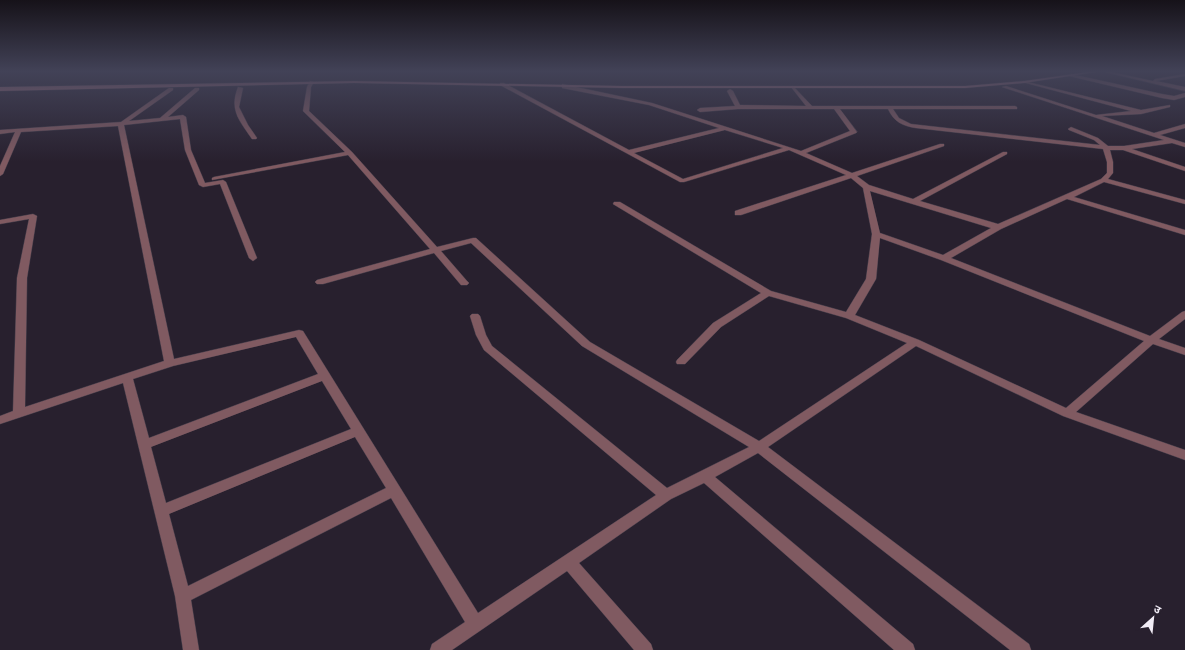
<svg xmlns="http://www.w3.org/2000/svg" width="1185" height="650" viewBox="0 0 1185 650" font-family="'IBM Plex Serif','Noto Sans Devanagari',serif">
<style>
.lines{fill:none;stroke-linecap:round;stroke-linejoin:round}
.street-casing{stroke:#443d4a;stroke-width:1}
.secondary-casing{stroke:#443d4a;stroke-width:1}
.street{fill:#805a61;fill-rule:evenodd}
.secondary{fill:#b47884;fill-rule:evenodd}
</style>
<rect width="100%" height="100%" fill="#28202e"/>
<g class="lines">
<g class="street-casing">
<path id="street" d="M 1105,72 L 1111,72 L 1153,81 L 1155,79 L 1185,74 L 1185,76 L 1156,81 L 1185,87 L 1185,91 Z
M 1071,74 L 1162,94 L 1174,96 L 1185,93 L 1185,97 L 1174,100 L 1162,98 L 1069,76 Z
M 310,81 L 314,82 L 311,87 L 309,111 L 352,152 L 437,247 L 473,238 L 476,238 L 590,342 L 759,441 L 907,343 L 846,318 L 769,296 L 721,327 L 685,364 L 677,364 L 676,362 L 677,360 L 713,323 L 761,293 L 613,204 L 614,202 L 620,202 L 771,291 L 846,312 L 866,279 L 872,234 L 863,188 L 851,178 L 741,215 L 735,215 L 735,211 L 846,175 L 789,150 L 684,182 L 680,182 L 500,85 L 500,83 L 504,83 L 629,150 L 719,128 L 649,105 L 562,88 L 562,84 L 652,103 L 801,151 L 850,131 L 834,109 L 738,109 L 700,112 L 697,110 L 700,108 L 735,106 L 727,91 L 730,89 L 733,91 L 740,105 L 806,106 L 791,87 L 793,86 L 812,106 L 1015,106 L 1017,107 L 1017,109 L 893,109 L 899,118 L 911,124 L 1100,145 L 1094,140 L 1069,130 L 1068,129 L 1071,127 L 1098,138 L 1108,146 L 1124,146 L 1164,140 L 1002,87 L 1006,86 L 1096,115 L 1131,111 L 1022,82 L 1024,81 L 1141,110 L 1170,105 L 1170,107 L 1141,114 L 1102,116 L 1154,133 L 1185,124 L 1185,128 L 1160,135 L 1185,143 L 1185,147 L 1172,143 L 1132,149 L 1185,167 L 1185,171 L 1123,150 L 1110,150 L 1113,162 L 1113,173 L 1108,179 L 1185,200 L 1185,204 L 1104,182 L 1074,197 L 1185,230 L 1185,235 L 1067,199 L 1001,229 L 951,258 L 1150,336 L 1182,312 L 1185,311 L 1185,319 L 1159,339 L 1185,348 L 1185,355 L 1153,344 L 1076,412 L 1185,450 L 1185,460 L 1063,416 L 916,346 L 768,447 L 1029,644 L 1031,650 L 1010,650 L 758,453 L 715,477 L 913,644 L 915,650 L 894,650 L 704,483 L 671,499 L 579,563 L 651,644 L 653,650 L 634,650 L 567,571 L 452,650 L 430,650 L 432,644 L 465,622 L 391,498 L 191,600 L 199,650 L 183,650 L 175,596 L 123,383 L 0,424 L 0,416 L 13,411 L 17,278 L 29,219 L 0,224 L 0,220 L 33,214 L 37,216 L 27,278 L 25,407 L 164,361 L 118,126 L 21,132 L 3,174 L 0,176 L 0,166 L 15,132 L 0,134 L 0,130 L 121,122 L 169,88 L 173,88 L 173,90 L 129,121 L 160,118 L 195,88 L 199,88 L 199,90 L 168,117 L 183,115 L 186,117 L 191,150 L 205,183 L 223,180 L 226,182 L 257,258 L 253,261 L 249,258 L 220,184 L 203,187 L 199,185 L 185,150 L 180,119 L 124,125 L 174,359 L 299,330 L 303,331 L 478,613 L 656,495 L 484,350 L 476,335 L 470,316 L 472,314 L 478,314 L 480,316 L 486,335 L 492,346 L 667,488 L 749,447 L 582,346 L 471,243 L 441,251 L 467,281 L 469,283 L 467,285 L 461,285 L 434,253 L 323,284 L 317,284 L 315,282 L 317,280 L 430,249 L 348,155 L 212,180 L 212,178 L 214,177 L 345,152 L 303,111 L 307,87 ZM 840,109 L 888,109 C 894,122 903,126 916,128 L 1103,149 L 1107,162 L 1107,173 L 1101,179 L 998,224 L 920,201 L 1007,154 L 1007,152 L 1003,152 L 913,199 L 869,185 L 857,176 L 944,146 L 944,144 L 940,144 L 852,173 L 806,153 L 856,133 L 857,132 ZM 725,130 L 783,148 L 683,179 L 634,153 ZM 870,191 L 991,228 L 943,255 L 880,233 ZM 880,238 L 941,260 L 1144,341 L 1066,408 L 919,340 L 855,315 L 876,279 ZM 296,337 L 318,374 L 149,438 L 133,379 L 173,366 ZM 322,381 L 351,429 L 166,503 L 151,447 ZM 355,437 L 386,488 L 188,586 L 169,514 Z
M 238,87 L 243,88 L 239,107 L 248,125 L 257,138 L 256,139 L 252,139 C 239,120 229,110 238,87 Z"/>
</g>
<g class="secondary-casing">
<path id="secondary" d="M 1088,72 L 1096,72 L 1024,83 L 965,88 L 622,88 L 354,83 L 0,91 L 0,87 L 354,81 L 622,86 L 965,86 L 1024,81 Z"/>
</g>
<use href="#street" class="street"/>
<use href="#secondary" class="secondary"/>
</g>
<linearGradient id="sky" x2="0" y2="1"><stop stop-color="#161219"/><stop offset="0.44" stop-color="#424257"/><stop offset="1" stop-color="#424257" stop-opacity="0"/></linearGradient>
<rect width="1185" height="162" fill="url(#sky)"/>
<g transform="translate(1153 618) rotate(27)" stroke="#28202e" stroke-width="3" paint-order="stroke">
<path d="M0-3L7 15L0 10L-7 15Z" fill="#f1ecf6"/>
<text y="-6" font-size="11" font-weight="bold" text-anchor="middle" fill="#f1ecf6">उ</text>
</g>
</svg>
